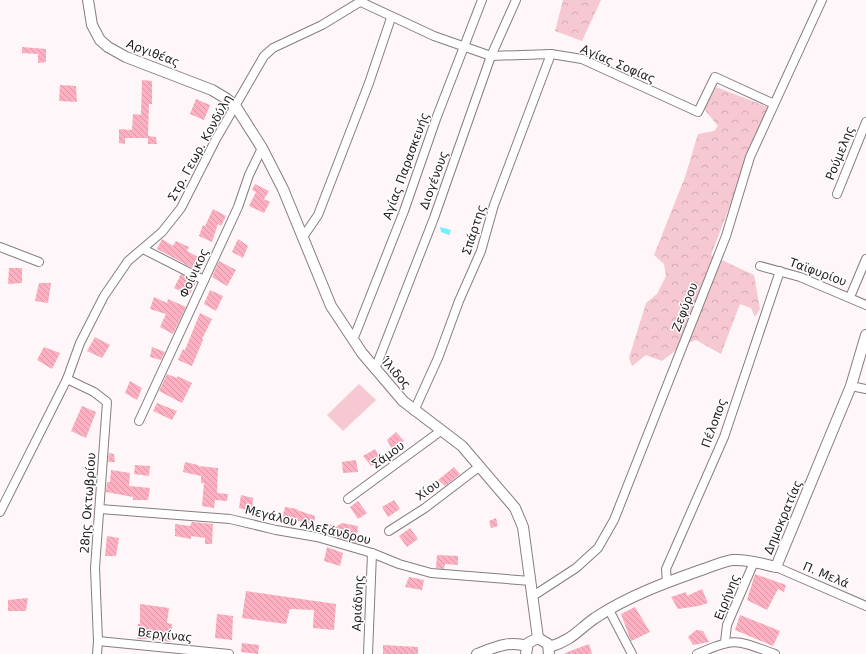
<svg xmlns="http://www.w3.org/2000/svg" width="866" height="654" viewBox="0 0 866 654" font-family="'DejaVu Sans',sans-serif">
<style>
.forest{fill:url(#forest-crowns)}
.pitch{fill:#f6c8d2}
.water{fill:url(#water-waves)}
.building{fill:url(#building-back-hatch)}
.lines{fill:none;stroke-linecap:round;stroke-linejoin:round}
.minor-casing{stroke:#867d7f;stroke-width:10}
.tertiary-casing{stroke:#867d7f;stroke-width:12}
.minor{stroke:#fff;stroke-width:8}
.tertiary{stroke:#fff;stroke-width:10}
.labels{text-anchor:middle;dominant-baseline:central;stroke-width:3;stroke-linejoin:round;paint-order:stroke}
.street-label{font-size:12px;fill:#201d1e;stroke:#fff}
</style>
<defs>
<pattern id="forest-crowns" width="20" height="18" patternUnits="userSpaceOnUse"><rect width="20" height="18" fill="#f6c8d2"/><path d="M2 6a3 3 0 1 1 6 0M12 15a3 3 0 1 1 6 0" fill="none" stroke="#d3abb4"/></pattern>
<pattern id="water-waves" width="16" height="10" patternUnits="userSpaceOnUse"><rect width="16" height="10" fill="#71f0ff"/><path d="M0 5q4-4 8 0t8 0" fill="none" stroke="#62cdda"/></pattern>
<pattern id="building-back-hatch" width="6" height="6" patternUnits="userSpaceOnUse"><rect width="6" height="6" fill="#fcb0c1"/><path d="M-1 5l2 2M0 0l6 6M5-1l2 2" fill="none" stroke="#d897a5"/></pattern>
</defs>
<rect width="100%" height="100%" fill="#fef6f8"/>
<g class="forest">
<polygon points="563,0 601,0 582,41 555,31"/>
<polygon points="716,87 768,107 711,255 754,275 760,309 755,317 751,308 740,304 721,354 696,340 683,345 662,361 646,355 632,366 629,358 646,303 657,294 666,276 664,264 654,255 685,177 698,134 714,131 718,126 704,109"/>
</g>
<polygon class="pitch" points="359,384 376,400 343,431 327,415"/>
<polygon class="water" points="440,227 451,230 449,235 441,232"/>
<g class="building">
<polygon points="22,47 46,49 46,62 38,63 38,54 22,53"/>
<polygon points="142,80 152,81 152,104 149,104 148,136 156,137 157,144 148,144 148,136 148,138 125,138 125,144 119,143 119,129 132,130 133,114 141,115"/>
<polygon points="60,85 76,86 77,102 59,101"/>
<polygon points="196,99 210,105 204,120 190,114"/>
<polygon points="255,184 269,191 264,199 270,202 264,213 249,206 256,192 252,190"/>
<polygon points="213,209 226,216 221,226 218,224 212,242 199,236 203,225 205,226"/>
<polygon points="162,239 173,246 176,241 189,247 187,251 202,259 198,271 157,249"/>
<polygon points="238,239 248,246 243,258 232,252"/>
<polygon points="219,261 236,270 227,286 212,277"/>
<polygon points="9,268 22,268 22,283 8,284"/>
<polygon points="181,274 196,282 189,296 174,288"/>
<polygon points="39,283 51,283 48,303 35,301"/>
<polygon points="210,290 223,296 216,311 204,304"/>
<polygon points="154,297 167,303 168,299 186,307 173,334 160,327 166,314 150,309"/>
<polygon points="200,313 212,319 202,339 203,340 192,366 178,360 183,349 185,350"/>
<polygon points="95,337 110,345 102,358 87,351"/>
<polygon points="44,347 60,353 52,369 37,360"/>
<polygon points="152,347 165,352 161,360 150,357"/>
<polygon points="167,374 177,378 177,376 192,383 182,403 159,391"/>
<polygon points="130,381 142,388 137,400 125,393"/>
<polygon points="157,403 177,411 172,420 153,411"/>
<polygon points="82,406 96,412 86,438 71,431"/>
<polygon points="396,432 404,441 392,449 387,440"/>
<polygon points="375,449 382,460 371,466 363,456"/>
<polygon points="109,453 114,454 115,462 108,462"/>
<polygon points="356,460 358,472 343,473 342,462"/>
<polygon points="185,462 198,465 198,466 218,468 217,493 228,494 227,501 215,500 214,508 202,506 204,483 201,483 201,476 183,472"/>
<polygon points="135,465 150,466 149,476 134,474"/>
<polygon points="454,467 460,474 445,486 438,480"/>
<polygon points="111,470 130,473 129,486 150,488 148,500 133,500 133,497 106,492 107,482 110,482"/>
<polygon points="241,495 253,498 252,511 239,508"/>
<polygon points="394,500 400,509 388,517 382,507"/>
<polygon points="358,501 367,513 358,519 350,507"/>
<polygon points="285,507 297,509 297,510 315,516 314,525 295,520 294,524 282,520"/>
<polygon points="496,518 498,526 491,528 489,521"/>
<polygon points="192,522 213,524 212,544 205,544 205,538 191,536 191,539 175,536 175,524 190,526"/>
<polygon points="342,523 358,526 356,543 328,534 329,524 337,526"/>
<polygon points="410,528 418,539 407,547 399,536"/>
<polygon points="107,536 119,538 116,556 105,556"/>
<polygon points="327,547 343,553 340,566 324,561"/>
<polygon points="437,555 458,556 458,565 445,564 444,569 436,568"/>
<polygon points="755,574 786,585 784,592 778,589 767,610 747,600"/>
<polygon points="409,577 424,580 422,590 405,587"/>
<polygon points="702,589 708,603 698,606 678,609 671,597 686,592 687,596"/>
<polygon points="246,591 336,604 334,630 313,628 314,610 290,609 286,624 242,618"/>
<polygon points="28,598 26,611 8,611 8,600"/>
<polygon points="140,604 169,608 167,623 172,624 171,642 153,639 137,639 138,624 140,624"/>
<polygon points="635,607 650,632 631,641 621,614"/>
<polygon points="217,614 233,616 232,640 215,638"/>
<polygon points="740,615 780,631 773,646 735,630"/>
<polygon points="696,630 703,631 709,642 693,645 688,637"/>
<polygon points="242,643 259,645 258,654 241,652"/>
<polygon points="589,644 592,654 565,654 565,653"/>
<polygon points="383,645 418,647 418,654 383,654"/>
</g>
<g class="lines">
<defs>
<g id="minor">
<polyline points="361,2 434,36 491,56 551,54 582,59 698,112 715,77 774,104"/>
<polyline points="837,194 866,122"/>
<polyline points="303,237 318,215 369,83 391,18"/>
<polyline points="0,247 39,262"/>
<polyline points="143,249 204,280"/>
<polyline points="760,266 800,277 866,305"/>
<polyline points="850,297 866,259"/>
<polyline points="353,340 404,211 436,119 482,0"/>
<polyline points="375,369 434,218 491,56 516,0"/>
<polyline points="67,379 94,392 107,402 95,568 98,641 97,654"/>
<polyline points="851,386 866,389"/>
<polyline points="414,411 438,358 459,301 481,251 494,205 551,54"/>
<polyline points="139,421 238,207 249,175 262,148"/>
<polyline points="348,499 442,430"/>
<polyline points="100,509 230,519 276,530 317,537 372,553 399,564 431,573 531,581"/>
<polyline points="0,512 67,379 80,343 104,296 128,261 162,232 181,208 216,139 264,56 273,48 322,25 363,0"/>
<polyline points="389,531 425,508 480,466"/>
<polyline points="776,567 866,606"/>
<polyline points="667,582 666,569 724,437 780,271"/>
<polyline points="533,596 576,568 598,548 614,520 726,236 750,157 822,0"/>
<polyline points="609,610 632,654"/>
<polyline points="98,641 229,654"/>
<polyline points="725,642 727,625 754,562"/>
<polyline points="368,654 372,553"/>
<path d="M 697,654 C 736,637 736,640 775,654"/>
</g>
<g id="tertiary">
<polyline points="88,0 92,25 100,40 108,47 126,57 212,90 227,99 236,107 262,148 283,189 331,306 362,353 403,401 462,446 515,508 523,527 538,638"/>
<path d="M 549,647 C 571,641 578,630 595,618 C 628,596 667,582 704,569 C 713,566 724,561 733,560 C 748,559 762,564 776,567 L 851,386 L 866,335"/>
<path d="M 477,654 C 493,648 510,640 526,646"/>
<polyline points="526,654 528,643 538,638 548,644 549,654"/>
</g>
</defs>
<use href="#minor" class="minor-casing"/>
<use href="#tertiary" class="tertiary-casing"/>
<use href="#minor" class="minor"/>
<use href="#tertiary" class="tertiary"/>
</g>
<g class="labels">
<g class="street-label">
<text transform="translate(153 53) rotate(21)">Αργιθέας</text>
<text transform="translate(618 64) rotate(23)">Αγίας Σοφίας</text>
<text transform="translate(200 148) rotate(-61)">Στρ. Γεωρ. Κονδύλη</text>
<text transform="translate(840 153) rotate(-68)">Ρούμελης</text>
<text transform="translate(406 166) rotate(-70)">Αγίας Παρασκευής</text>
<text transform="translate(434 180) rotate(-70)">Διογένους</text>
<text transform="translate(474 230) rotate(-72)">Σπάρτης</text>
<text transform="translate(818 272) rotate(20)">Ταϊφυρίου</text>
<text transform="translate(194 273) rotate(-65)">Φοίνικος</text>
<text transform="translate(685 307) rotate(-69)">Ζεφύρου</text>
<text transform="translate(396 373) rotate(49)">Ίλιδος</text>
<text transform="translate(714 423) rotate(-70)">Πέλοπος</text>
<text transform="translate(388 455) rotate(-36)">Σάμου</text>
<text transform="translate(428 490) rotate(-36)">Χίου</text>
<text transform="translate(88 503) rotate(-86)">28ης Οκτωβρίου</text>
<text transform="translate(783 517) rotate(-67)">Δημοκρατίας</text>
<text transform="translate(308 525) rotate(14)">Μεγάλου Αλεξάνδρου</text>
<text transform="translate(826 575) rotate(23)">Π. Μελά</text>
<text transform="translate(727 597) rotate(-68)">Ειρήνης</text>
<text transform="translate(358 603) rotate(-87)">Αριάδνης</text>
<text transform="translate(165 635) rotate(6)">Βεργίνας</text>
</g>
</g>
</svg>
